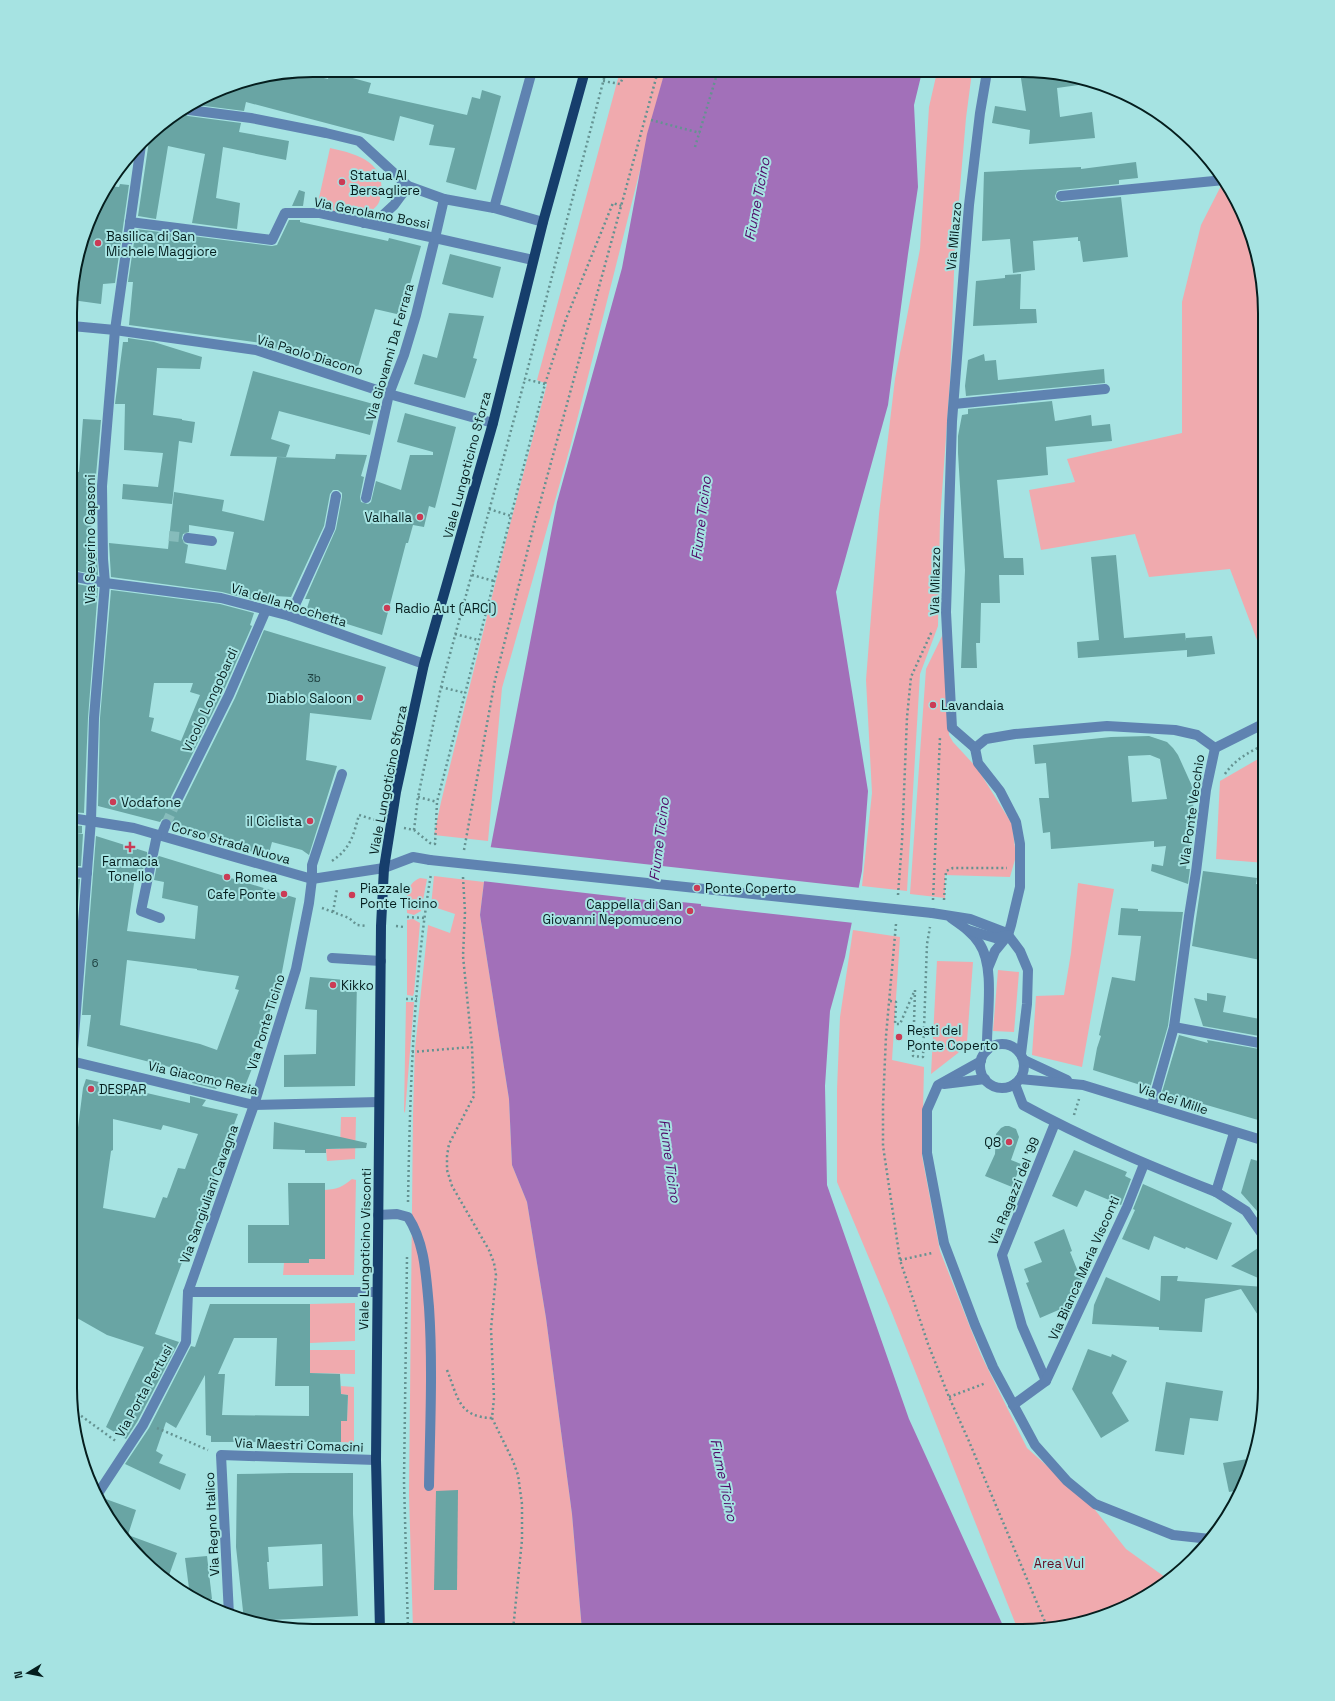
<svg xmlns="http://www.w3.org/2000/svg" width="1335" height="1701" viewBox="0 0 1335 1701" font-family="'Space Grotesk',sans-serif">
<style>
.green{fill:#f0aaae}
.water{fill:#a270b9}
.pier{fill:#a6e3e2}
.building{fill:#69a5a4;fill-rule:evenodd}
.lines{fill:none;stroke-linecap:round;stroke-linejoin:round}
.minor-tunnel{stroke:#86bcbb;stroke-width:10;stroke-dasharray:10 5;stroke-linecap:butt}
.path{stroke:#649291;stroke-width:2.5;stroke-dasharray:2 3;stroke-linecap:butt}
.minor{stroke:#5f83b1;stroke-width:10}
.major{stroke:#163e6c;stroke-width:10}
.minor-bridge{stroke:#5f83b1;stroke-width:10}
.poi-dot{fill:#cb3b55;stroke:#a6e3e2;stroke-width:1.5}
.labels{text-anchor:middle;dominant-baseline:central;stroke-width:4;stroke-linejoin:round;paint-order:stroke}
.number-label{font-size:11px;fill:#1e4040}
.poi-label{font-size:13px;fill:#051e1e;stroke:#a6e3e2;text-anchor:start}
.street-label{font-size:13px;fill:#051e1e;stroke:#a6e3e2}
.park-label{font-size:13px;fill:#640b21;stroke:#a6e3e2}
.water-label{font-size:14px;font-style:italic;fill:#500a68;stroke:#a6e3e2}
.rim{fill:none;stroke:#051e1e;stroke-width:2}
</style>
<rect width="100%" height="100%" fill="#a6e3e2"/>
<g class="green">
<polygon points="620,71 665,71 571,444 502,688 488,841 434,835 441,802 508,532 547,384 537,380"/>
<polygon points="937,72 972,72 966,118 955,246 950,381 940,520 938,626 920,674 907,891 862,886 872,793 866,680 879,514 895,379 920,249 929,107"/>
<path d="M 330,148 C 358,154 389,163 380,199 C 379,206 370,213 363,214 C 348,216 331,210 317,207 Z"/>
<polygon points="1224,180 1233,192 1257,250 1265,313 1265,648 1260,648 1230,569 1149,577 1135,534 1041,550 1029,490 1075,482 1067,459 1182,433 1182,302 1201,225"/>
<polygon points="944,632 949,735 953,742 977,768 1012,824 1016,856 1010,877 945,875 945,898 910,894 926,669"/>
<polygon points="1265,755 1265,863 1216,859 1220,781"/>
<polygon points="434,876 484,882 480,915 509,1099 512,1165 527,1202 546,1318 572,1514 582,1630 413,1630 409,1494 413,1114 415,1049 428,925 450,933 455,914 431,906"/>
<path d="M 420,878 L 427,879 L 421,911 L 414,915 L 407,913 C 407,899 405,884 420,878 Z"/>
<polygon points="1078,883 1114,889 1082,1067 1032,1055 1036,996 1064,995 1071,953"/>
<polygon points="413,919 420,923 414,993 413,996 407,995 407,920"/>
<polygon points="853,930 900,937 892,1060 924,1067 922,1156 940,1251 981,1355 1027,1448 1092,1506 1126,1549 1169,1580 1143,1599 1085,1623 1037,1630 1018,1630 890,1308 837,1182 837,1089 840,1017"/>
<polygon points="937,961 973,962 967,1041 958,1053 931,1074"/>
<polygon points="998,970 1019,972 1014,1032 993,1031"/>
<polygon points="406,1002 414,1002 405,1113 404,1111"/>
<polygon points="341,1117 356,1117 355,1159 327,1161 326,1149 340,1149"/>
<path d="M 352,1179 L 356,1180 L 354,1275 L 283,1275 L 284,1263 L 309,1259 L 325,1259 L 325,1190 C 338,1189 342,1187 352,1179 Z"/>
<polygon points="355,1303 355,1341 310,1343 310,1304"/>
<polygon points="310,1350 355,1350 355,1374 310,1373"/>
<polygon points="341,1386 354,1387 354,1443 341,1442 341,1421 347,1420 348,1395 341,1394"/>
</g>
<polygon class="water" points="665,71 922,72 914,105 918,187 908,254 888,405 836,592 868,791 862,871 845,957 830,1011 825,1086 827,1185 909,1419 1005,1630 582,1630 572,1514 546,1318 527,1202 512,1165 509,1099 480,915 484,882 557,502 622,268 647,134"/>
<polygon class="pier" points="489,847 861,888 854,923 701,906 701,904 681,902 680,904 482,881"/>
<g class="building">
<polygon points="330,70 352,70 349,77 371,83 368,93 467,115 472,97 480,99 482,90 501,96 476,190 446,182 455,148 429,145 434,125 400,116 394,141 246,102 244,111 197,105 235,83 299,72 328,79"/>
<polygon points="1020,72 1054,72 1093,83 1057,88 1060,117 1092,112 1095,138 1029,144 1030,130 992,123 995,106 1026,111"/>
<polygon points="183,113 188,116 241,123 239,132 289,141 286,160 223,147 216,198 240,203 237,229 192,223 205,154 168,146 156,219 138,216 150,134 153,130"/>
<polygon points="1136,162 1138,178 1119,180 1119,184 1060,190 1057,191 1055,196 1056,200 1062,202 1121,197 1128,257 1083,262 1080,241 1078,241 1078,237 1033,241 1035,270 1013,273 1010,239 982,241 984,172 1081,167 1081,169"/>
<polygon points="120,184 129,185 115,283 103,284 101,304 72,300 72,281 102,192 107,186 119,187"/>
<polygon points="299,190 305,192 303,206 292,206"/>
<polygon points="289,220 300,220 300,222 388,241 389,238 421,246 401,315 375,309 358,367 280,348 280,351 261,343 129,325 133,282 128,282 136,229 272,246 277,245"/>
<polygon points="450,254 501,267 493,298 442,284"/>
<polygon points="1021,274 1020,309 1036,309 1037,323 973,326 976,281 1005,278 1005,275"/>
<polygon points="449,313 484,316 473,358 477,359 465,398 414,384 423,354 437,358"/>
<polygon points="128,338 154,342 202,357 200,369 157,368 153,415 182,419 182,420 195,422 192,443 179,441 172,504 122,499 123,484 158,487 163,453 124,450 125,404 115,404 123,342 128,342"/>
<polygon points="984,354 985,361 996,360 998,380 1104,369 1105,383 966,396 965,386 968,360"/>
<polygon points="253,371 377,405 370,435 279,411 271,439 290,445 286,457 230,456"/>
<polygon points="1052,401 1055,421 1091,415 1092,426 1110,424 1112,441 1046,447 1048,475 997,480 1004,558 1023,558 1024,575 999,575 1000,603 981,603 980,643 976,643 977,668 961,668 965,570 958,453 958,436 962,415 968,414 968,409"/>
<path d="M 405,413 L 456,427 L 435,508 L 429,506 L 424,527 L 413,525 L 408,543 L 406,543 L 382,635 L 306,611 L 310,599 L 305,599 L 336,529 L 342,497 L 342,493 L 338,490 L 333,490 L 330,494 L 324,526 L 291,597 L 259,595 L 257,601 L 222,592 L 111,577 L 109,543 L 168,549 L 174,492 L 224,500 L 222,511 L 264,521 L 277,457 L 335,459 L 336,454 L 367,455 L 361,476 L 364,477 L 360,497 L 361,502 L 368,504 L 371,502 L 376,481 L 401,490 L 410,455 L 433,455 L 433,452 L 397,442 ZM 189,525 L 234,532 L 226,570 L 185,563 L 188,545 L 184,543 L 182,538 L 183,534 L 189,532 Z"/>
<polygon points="83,419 101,420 90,542 96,542 98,575 72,570 72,471 79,472"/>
<polygon points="1116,555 1124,638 1185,633 1186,641 1186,638 1212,636 1215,654 1187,657 1187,650 1078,658 1077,642 1099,640 1091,557"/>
<polygon points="72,583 98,588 88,718 84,813 71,812"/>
<path d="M 111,590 L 220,604 L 254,613 L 250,625 L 252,626 L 223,692 L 171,797 L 171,803 L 174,806 L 180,806 L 183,803 L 235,698 L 264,630 L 386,667 L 371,720 L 310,713 L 306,760 L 337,766 L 309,855 L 302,850 L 272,842 L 268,857 L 172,826 L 171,820 L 168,818 L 162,819 L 160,822 L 98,806 L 100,718 ZM 154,683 L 193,683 L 190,692 L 200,695 L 181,741 L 151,731 L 154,718 L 149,717 Z"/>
<path d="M 1149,736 L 1167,742 L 1173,748 L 1178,755 L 1192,786 L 1194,817 L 1186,869 L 1190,869 L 1188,884 L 1151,871 L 1152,864 L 1163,866 L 1166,846 L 1154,847 L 1154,841 L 1051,849 L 1050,832 L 1043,833 L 1039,798 L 1049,798 L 1046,763 L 1035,764 L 1033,745 L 1111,737 ZM 1150,755 L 1160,759 L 1167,799 L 1132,802 L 1128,756 Z"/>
<polygon points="71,825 82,826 82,833 77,833 83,834 81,866 71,866"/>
<path d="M 96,836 L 147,852 L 148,858 L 145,862 L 141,878 L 135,877 L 127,931 L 195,939 L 198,906 L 162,898 L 164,882 L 154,880 L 157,864 L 156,859 L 159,856 L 296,898 L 277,998 L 275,998 L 255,1051 L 259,1051 L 245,1086 L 224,1080 L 216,1089 L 192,1083 L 193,1073 L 87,1046 L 91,1015 L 82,1015 ZM 127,960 L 197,969 L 197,970 L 239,976 L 235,989 L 239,990 L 217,1050 L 200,1044 L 120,1025 Z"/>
<polygon points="1203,871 1257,878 1256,884 1265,885 1265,901 1260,930 1265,931 1265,961 1192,946"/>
<polygon points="71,879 80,879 71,994"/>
<polygon points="1121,908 1138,909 1138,911 1183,912 1168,1026 1150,1088 1093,1070 1097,1048 1101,1036 1099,1035 1112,977 1135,981 1141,936 1118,935"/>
<polygon points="310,977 357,981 355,1086 284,1087 284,1055 316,1054 317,1010 305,1009"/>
<polygon points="1207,993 1226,996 1223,1012 1265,1020 1265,1037 1203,1026 1194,998 1207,1001"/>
<polygon points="1179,1035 1208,1043 1207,1040 1265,1050 1265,1122 1162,1092"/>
<path d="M 86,1079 L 190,1103 L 190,1096 L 206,1100 L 202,1106 L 238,1114 L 155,1334 L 179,1342 L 137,1422 L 126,1439 L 106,1427 L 144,1347 L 107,1335 L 70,1314 L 70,1191 L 83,1088 ZM 113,1119 L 161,1130 L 163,1125 L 198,1134 L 185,1169 L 178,1168 L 167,1198 L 163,1197 L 155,1218 L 103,1208 L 111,1151 L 113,1150 Z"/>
<polygon points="274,1122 367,1143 366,1148 326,1149 326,1153 305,1153 305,1150 273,1149"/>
<polygon points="1005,1126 1009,1126 1016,1129 1019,1137 1011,1160 1021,1164 1012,1187 985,1176 995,1154 996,1134 1001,1128"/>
<polygon points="1074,1150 1127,1172 1125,1176 1131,1179 1121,1205 1085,1190 1077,1207 1052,1196"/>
<polygon points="1251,1159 1265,1163 1265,1220 1241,1193"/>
<polygon points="288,1183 325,1183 325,1259 309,1259 309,1263 248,1263 248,1225 289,1225"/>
<polygon points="1143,1184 1232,1223 1217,1260 1186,1247 1185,1249 1154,1236 1149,1250 1122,1239 1135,1210 1133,1209"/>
<polygon points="1064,1229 1072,1251 1070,1252 1081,1279 1070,1305 1040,1318 1026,1283 1029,1282 1024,1269 1042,1262 1034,1242"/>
<polygon points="1264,1244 1265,1281 1231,1266"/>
<polygon points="1161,1276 1178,1276 1177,1281 1265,1287 1265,1326 1241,1289 1205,1299 1202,1332 1159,1330 1159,1327 1092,1324 1094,1305 1106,1277 1160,1301"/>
<path d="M 210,1304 L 310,1304 L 310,1373 L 340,1374 L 341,1394 L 348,1395 L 347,1421 L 341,1421 L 341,1442 L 211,1442 L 211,1436 L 206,1435 L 205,1375 L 176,1428 L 166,1422 L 156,1451 L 163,1455 L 159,1463 L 186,1474 L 180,1490 L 125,1464 L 149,1428 L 191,1346 L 195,1347 ZM 234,1338 L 277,1338 L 275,1386 L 309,1386 L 309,1416 L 222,1415 L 225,1374 L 218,1374 Z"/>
<polygon points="1088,1349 1111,1357 1112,1354 1127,1361 1112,1393 1129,1421 1101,1438 1072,1389"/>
<polygon points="1166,1382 1223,1391 1218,1421 1190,1418 1184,1455 1155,1451"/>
<polygon points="1254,1458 1252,1466 1240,1490 1229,1492 1223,1463"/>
<path d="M 290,1473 L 353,1473 L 353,1514 L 358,1616 L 250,1621 L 244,1620 L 236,1547 L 237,1474 ZM 322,1544 L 323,1586 L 269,1589 L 267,1562 L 269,1562 L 268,1547 Z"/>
<polygon points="458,1490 457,1590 434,1590 436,1491"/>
<polygon points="103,1498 136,1510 128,1535 177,1553 167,1581 141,1560 102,1509 99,1501"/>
<polygon points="207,1556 212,1599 200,1601 190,1596 185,1558"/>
</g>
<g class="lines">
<g class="minor-tunnel">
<polyline points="169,536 188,538"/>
<polyline points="166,824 177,800"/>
</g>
<g class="path">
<polyline points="702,71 717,76"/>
<polyline points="603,81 620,84 626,71"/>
<polyline points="651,120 700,133"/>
<polyline points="695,147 718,71"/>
<polyline points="545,384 525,379 606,71"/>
<polyline points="489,509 511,516"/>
<polyline points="472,575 494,581"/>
<polyline points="455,634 478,640"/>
<polyline points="441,687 465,693"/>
<path d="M 1225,774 C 1235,759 1250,752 1265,744"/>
<polyline points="418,797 437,802"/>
<polyline points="404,828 414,830 430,843 435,844 437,802 545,384 566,319 613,203 622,206"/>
<polyline points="414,830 418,797 441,687 525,379"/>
<polyline points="464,850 495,680 535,521 658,71"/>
<path d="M 332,861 C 351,848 353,836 359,815 L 378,821"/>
<polyline points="463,877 465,912 463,956 472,1047 474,1096 449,1144 447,1156 447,1170 452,1186 489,1250 494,1263 496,1275 491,1329 494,1398 492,1418 513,1461 518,1475 522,1504 522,1540 513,1630"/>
<polyline points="898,895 902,842 907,717 911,677 932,631"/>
<polyline points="933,900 940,737"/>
<polyline points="944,900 946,871 953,868 1007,868"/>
<polyline points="322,908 349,918 357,925 367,926"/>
<polyline points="333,912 337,889"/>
<polyline points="407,917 425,918"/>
<polyline points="896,924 886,1036 883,1105 883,1146 900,1260 928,1344 949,1397 968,1439 1048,1629"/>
<polyline points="396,926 404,927"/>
<polyline points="915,990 913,1056 923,1057 927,944 930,927"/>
<polyline points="406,999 417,999"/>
<polyline points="890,1001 896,1002 895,1024 900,1024 914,992"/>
<polyline points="412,1052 472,1047"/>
<polyline points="1074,1115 1079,1099"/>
<path d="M 408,1202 C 410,1093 413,982 431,874"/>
<polyline points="407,1257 404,1481 408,1630"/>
<polyline points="900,1260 932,1253"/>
<path d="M 447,1370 C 458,1397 458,1417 492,1418"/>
<polyline points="949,1397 986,1383"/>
<polyline points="73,1410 117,1442"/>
<polyline points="157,1428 208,1450"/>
</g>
<g class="minor">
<polyline points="189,110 251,118 326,133 359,141 408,186 444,199"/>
<polyline points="1061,196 1224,180"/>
<polyline points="494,208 532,71"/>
<polyline points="130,222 272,240 285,213 320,213 435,238 416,315 404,355 389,394 366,498"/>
<polyline points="364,223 380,218 394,205 408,186"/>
<polyline points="533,260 435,238 444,199 494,208 543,222"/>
<polyline points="72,326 115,330 256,350 389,394 493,423"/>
<polyline points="954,404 1105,389"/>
<polyline points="188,538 212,541"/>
<polyline points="72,576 105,583 221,598 290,616 424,664"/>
<polyline points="290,616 330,528 336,496"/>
<polyline points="975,748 952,728 946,612 952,421 969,205 980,113 987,72"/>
<polyline points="975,748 986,739 1015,734 1107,726 1175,730 1197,735 1215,748"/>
<polyline points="975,748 978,763 1000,791 1016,822 1020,844 1020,887 1011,925 1008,935 995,951 988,968"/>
<polyline points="1215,748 1265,723"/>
<polyline points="177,800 229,695 266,610"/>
<polyline points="71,818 134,828 312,879 384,868 413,857 430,860"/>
<polyline points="161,836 166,824"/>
<polyline points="153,854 157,835"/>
<polyline points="151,863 141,911 160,918"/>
<polyline points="71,872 87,873"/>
<polyline points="932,913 970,919 1004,932 1008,935 1020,951 1028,970 1027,1004 1021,1054"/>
<path d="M 951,918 C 961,925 972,932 979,943 C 996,967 986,1020 987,1050"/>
<polyline points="968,930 995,938 1008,935"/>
<polyline points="332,958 381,961"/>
<polyline points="1174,1027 1265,1044"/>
<circle cx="1002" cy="1066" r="22"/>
<polyline points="1024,1060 1067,1080"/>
<polyline points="71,1061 254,1105 379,1102"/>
<polyline points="981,1061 938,1085 927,1110 927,1153 944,1243 975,1325 993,1367 1035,1445 1067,1481 1095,1504 1173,1535 1210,1539"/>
<polyline points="71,1074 91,820 94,718 105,583 103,559 102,486 115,330 141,145"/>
<polyline points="1020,1079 1083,1085 1265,1141"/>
<polyline points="944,1084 985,1079"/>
<path d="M 1015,1084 L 1023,1105 C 1085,1139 1150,1166 1216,1192 L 1234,1133"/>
<polyline points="1152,1105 1174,1027 1189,916 1196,872 1206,790 1215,748"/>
<polyline points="1216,1192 1246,1211 1265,1238"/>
<path d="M 378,1215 L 397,1214 L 408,1217 C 425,1243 426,1276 429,1307 C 433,1366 430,1426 429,1486"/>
<polyline points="188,1292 377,1292"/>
<polyline points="1046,1381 1022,1326 1002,1255 1055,1123"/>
<polyline points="1013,1405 1046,1381 1127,1207 1144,1164"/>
<polyline points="97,1495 143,1425 186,1342 188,1292 254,1105 296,969 309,903 312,879 312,865 342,774"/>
<polyline points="229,1615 221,1455 376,1460"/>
<polyline points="340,1630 379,1628"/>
</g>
<polyline class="major" points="380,1630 376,1460 381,926 384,868 396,792 424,664 493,423 543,222 585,71"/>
<polyline class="minor-bridge" points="430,860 932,913"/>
</g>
<g class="poi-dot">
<circle cx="342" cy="182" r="4"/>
<circle cx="98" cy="243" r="4"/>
<circle cx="420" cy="517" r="4"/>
<circle cx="387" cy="608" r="4"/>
<circle cx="360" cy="698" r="4"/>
<circle cx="933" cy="705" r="4"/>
<circle cx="113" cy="802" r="4"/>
<circle cx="310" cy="821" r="4"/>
<path d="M128 841h4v4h4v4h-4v4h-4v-4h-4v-4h4z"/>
<circle cx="227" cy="877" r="4"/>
<circle cx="697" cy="888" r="4"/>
<circle cx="284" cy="894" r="4"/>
<circle cx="352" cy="895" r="4"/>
<circle cx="690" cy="911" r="4"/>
<circle cx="333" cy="985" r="4"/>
<circle cx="899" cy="1037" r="4"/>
<circle cx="91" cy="1089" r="4"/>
<circle cx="1009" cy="1142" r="4"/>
</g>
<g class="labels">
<g class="number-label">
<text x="314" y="678">3b</text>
<text x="95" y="963">6</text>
</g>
<g class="poi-label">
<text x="350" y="175">Statua Al<tspan x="350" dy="15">Bersagliere</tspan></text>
<text x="106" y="236">Basilica di San<tspan x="106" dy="15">Michele Maggiore</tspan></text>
<text x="412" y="517" text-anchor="end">Valhalla</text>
<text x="395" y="608">Radio Aut (ARCI)</text>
<text x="352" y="698" text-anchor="end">Diablo Saloon</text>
<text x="941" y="705">Lavandaia</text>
<text x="121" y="802">Vodafone</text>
<text x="302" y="821" text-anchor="end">il Ciclista</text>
<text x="130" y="861" text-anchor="middle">Farmacia<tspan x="130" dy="15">Tonello</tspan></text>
<text x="235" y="877">Romea</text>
<text x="360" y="888">Piazzale<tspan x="360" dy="15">Ponte Ticino</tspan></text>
<text x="705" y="888">Ponte Coperto</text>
<text x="276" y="894" text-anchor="end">Cafe Ponte</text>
<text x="682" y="904" text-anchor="end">Cappella di San<tspan x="682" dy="15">Giovanni Nepomuceno</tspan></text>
<text x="341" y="985">Kikko</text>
<text x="907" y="1030">Resti del<tspan x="907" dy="15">Ponte Coperto</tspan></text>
<text x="99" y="1089">DESPAR</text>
<text x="1001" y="1142" text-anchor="end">Q8</text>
</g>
<g class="street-label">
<text transform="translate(372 213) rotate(11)">Via Gerolamo Bossi</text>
<text transform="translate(954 236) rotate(-85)">Via Milazzo</text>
<text transform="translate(390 352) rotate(-74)">Via Giovanni Da Ferrara</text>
<text transform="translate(310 355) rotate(17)">Via Paolo Diacono</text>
<text transform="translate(467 465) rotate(-75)">Viale Lungoticino Sforza</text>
<text transform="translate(90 539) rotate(-90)">Via Severino Capsoni</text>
<text transform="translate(935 581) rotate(-89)">Via Milazzo</text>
<text transform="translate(289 605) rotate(17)">Via della Rocchetta</text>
<text transform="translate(210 700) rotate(-65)">Vicolo Longobardi</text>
<text transform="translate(388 780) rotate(-79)">Viale Lungoticino Sforza</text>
<text transform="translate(1192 810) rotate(-82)">Via Ponte Vecchio</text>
<text transform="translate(231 843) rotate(16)">Corso Strada Nuova</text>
<text transform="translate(266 1022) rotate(-73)">Via Ponte Ticino</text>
<text transform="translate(203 1078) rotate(13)">Via Giacomo Rezia</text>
<text transform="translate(1173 1099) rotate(18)">Via dei Mille</text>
<text transform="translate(1014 1191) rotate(-68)">Via Ragazzi del '99</text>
<text transform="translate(209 1194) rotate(-70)">Via Sangiuliani Cavagna</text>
<text transform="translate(365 1249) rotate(-89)">Viale Lungoticino Visconti</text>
<text transform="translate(1084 1268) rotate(-66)">Via Bianca Maria Visconti</text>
<text transform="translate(144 1391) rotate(-61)">Via Porta Pertusi</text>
<text transform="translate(299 1445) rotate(2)">Via Maestri Comacini</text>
<text transform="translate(212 1524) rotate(-93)">Via Regno Italico</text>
</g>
<g class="park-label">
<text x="1059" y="1563">Area Vul</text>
</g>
<g class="water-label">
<text transform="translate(757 199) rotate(-79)">Fiume Ticino</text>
<text transform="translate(701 518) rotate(-83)">Fiume Ticino</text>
<text transform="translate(659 839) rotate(-83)">Fiume Ticino</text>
<text transform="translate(670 1161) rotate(82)">Fiume Ticino</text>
<text transform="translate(724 1480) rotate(78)">Fiume Ticino</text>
</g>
</g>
<path d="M0 0H1335V1701H0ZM313 77H1022A236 236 0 0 1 1258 313V1388A236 236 0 0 1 1022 1624H313A236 236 0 0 1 77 1388V313A236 236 0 0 1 313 77Z" fill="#a6e3e2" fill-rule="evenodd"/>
<path class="rim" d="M313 77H1022A236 236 0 0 1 1258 313V1388A236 236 0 0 1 1022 1624H313A236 236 0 0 1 77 1388V313A236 236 0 0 1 313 77Z"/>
<g transform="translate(28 1673) rotate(260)" stroke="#a6e3e2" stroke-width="3" paint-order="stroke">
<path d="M0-3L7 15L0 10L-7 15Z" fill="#051e1e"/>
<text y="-6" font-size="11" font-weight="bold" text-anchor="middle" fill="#051e1e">N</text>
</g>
</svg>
